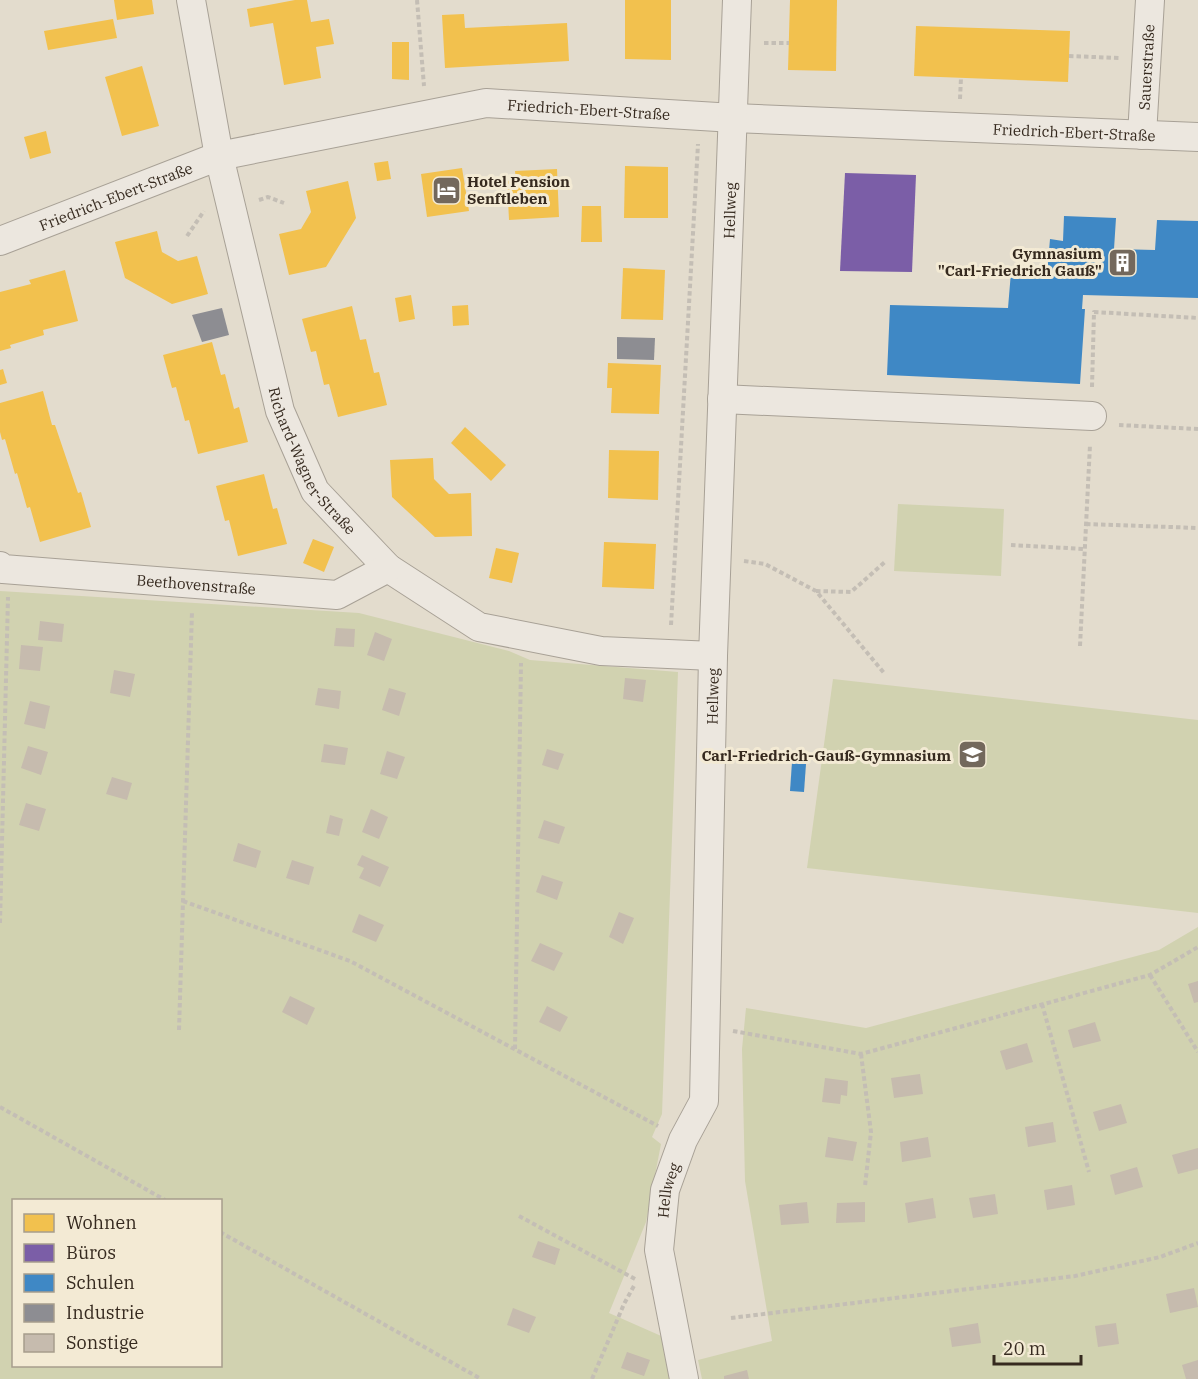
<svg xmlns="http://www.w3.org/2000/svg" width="1198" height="1379" viewBox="0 0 1198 1379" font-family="'IBM Plex Serif',serif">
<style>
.green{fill:#d1d2b0;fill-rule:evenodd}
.homes{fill:#f2c14e}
.offices{fill:#7b5ea7}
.schools{fill:#3f88c5}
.industry{fill:#8d8d92}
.building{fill:#c6bbae}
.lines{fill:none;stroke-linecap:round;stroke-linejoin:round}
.minor-casing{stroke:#a8a196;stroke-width:30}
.path{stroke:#c4beb5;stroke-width:4;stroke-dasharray:4.5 3;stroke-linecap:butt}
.minor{stroke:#ece7df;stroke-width:28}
.labels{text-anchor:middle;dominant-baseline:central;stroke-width:6;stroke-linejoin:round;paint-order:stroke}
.street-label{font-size:15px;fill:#362a1f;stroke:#f3ead4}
.poi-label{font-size:15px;font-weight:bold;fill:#362a1f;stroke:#f3ead4;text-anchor:end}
</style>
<rect width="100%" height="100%" fill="#e3dccd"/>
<g class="green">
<polygon points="898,504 1004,509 1001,576 894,571"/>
<path d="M 0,591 L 359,613 L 509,651 L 530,660 L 678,672 L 662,1114 L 652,1137 L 661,1144 L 646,1222 L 609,1313 L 668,1339 L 671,1379 L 0,1379 ZM 14,1200 L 220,1200 L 220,1366 L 14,1366 Z"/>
<polygon points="833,679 1198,720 1198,913 807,868"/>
<polygon points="1198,927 1198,1379 702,1379 698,1360 772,1341 745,1181 742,1049 746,1008 866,1028 1159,950"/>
</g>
<g class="homes">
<polygon points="114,0 152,0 154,14 117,20"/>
<polygon points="295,0 307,0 311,22 329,19 334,44 316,47 321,78 284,85 273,23 250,27 247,9"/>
<polygon points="625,0 671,0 671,60 625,59"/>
<polygon points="790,0 837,0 836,71 788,70"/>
<polygon points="464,14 465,28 567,23 569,61 445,68 442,15"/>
<polygon points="113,19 117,38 48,50 44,31"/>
<polygon points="916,26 1070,31 1068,82 914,76"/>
<polygon points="392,42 409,42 409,80 392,79"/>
<polygon points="142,66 159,126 122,136 105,77"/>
<polygon points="46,131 51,153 30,159 24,137"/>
<polygon points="388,161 391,179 377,181 374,163"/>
<polygon points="625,166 668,167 668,218 624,218"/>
<polygon points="462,168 469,211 427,217 421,174"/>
<polygon points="557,169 559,217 509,220 507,181 516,180 515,171"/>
<polygon points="348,181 356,218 326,267 289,275 279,234 301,229 311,212 306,191"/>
<polygon points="582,206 601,206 602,242 581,242"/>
<polygon points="157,231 162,252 178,261 197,256 208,294 172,304 125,278 115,242"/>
<polygon points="623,268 665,270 663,320 621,319"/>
<polygon points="65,270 78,321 43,330 44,335 10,345 11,348 0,351 0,292 31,284 29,280"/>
<polygon points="411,295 415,319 399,322 395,298"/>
<polygon points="468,305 469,325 453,326 452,306"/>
<polygon points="352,306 360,340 366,339 374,373 379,372 387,405 338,417 329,384 324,385 316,351 311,352 302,319"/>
<polygon points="212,342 221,375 225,374 234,409 239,407 248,442 198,454 189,420 185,421 176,387 172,388 163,355"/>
<polygon points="608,363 661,365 659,414 611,413 612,388 607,388"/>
<polygon points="3,369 7,383 0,385 0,370"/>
<polygon points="43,391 52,425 55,425 78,493 81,492 91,527 40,542 30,507 27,508 17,473 15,474 5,439 2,440 0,432 0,403"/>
<polygon points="465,427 506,465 491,481 451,443"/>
<polygon points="609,450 659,451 658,500 608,498"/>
<polygon points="433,458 434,479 449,494 471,493 472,536 435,537 392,497 390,460"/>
<polygon points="264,474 273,509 277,508 287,544 238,556 229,520 225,521 216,486"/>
<polygon points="313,539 334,547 324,572 303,563"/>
<polygon points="604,542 656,544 654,589 602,587"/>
<polygon points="496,548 519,553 512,583 489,578"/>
</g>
<polygon class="offices" points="845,173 916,175 912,272 840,271"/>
<g class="schools">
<polygon points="1064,216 1116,218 1114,249 1155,250 1157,220 1198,221 1198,298 1083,295 1082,309 1085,309 1080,384 887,375 890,305 1008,308 1011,272 1047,275 1050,239 1063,241"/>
<polygon points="792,762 806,764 804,792 790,791"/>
</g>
<g class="industry">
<polygon points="222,308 229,335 202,342 192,315"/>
<polygon points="617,337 655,338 654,360 617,359"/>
</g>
<g class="building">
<polygon points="40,621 64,624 62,642 38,640"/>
<polygon points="336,628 355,629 354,647 334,646"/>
<polygon points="375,632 392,639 384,661 367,655"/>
<polygon points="21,645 43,647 40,671 19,669"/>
<polygon points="114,670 135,674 130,697 110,693"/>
<polygon points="625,678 646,680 643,702 623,699"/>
<polygon points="318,688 341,691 339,709 315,705"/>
<polygon points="389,688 406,693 399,716 382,710"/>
<polygon points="30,701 50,706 45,729 24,724"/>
<polygon points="324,744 348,748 345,765 321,762"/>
<polygon points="28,746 48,752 41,775 21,768"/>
<polygon points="547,749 564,754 558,770 542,765"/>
<polygon points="387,751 405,757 397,779 380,774"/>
<polygon points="112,777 132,783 127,800 106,794"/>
<polygon points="26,803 46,809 39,831 19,825"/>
<polygon points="371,809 388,817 379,839 362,832"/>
<polygon points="330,815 343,819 339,836 326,833"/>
<polygon points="544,820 565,827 559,844 538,838"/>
<polygon points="238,843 261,851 256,868 233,861"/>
<polygon points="362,855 389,867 380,887 359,878 364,868 357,865"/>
<polygon points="292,860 314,867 309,885 286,878"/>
<polygon points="542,875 563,882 557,900 536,892"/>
<polygon points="619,912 634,918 623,944 609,937"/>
<polygon points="359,914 384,925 376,942 352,932"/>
<polygon points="540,943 563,953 554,971 531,961"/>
<polygon points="1198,981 1198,1002 1194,1003 1188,984"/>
<polygon points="290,996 315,1008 307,1025 282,1012"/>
<polygon points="547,1006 568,1017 560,1032 539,1022"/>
<polygon points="1095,1022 1101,1041 1073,1048 1068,1030"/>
<polygon points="1027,1043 1033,1062 1006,1070 1000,1051"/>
<polygon points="920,1074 923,1094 894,1098 891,1078"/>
<polygon points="825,1078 848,1081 847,1096 841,1095 840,1104 822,1102"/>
<polygon points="1121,1104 1127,1123 1099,1131 1093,1112"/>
<polygon points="1053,1122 1056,1142 1028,1147 1025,1127"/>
<polygon points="828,1137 857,1142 853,1161 825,1157"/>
<polygon points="928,1137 931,1157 902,1162 900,1142"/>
<polygon points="1198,1148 1198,1169 1178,1174 1172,1155"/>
<polygon points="1137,1167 1143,1187 1115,1195 1110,1175"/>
<polygon points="1072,1185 1075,1205 1047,1210 1044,1190"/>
<polygon points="995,1194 998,1214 973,1218 969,1198"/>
<polygon points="933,1198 936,1218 908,1223 905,1203"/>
<polygon points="807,1202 809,1223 781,1225 779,1205"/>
<polygon points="865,1202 865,1222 836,1223 837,1203"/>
<polygon points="538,1241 560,1249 555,1265 532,1257"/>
<polygon points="1194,1288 1198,1307 1170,1313 1166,1294"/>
<polygon points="513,1308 536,1317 529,1333 507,1325"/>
<polygon points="978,1323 981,1343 952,1347 949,1328"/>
<polygon points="1116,1323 1119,1344 1098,1347 1095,1326"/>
<polygon points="627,1352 650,1360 644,1376 621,1368"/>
<polygon points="1198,1360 1198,1379 1186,1379 1182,1365"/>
<polygon points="747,1370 749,1379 724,1379 724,1376"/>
</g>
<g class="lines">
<defs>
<g id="minor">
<path id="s1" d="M 191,0 L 219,156 L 280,411 L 315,491 L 388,568 L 479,627 L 601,651 L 713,656"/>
<path id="s2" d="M 1142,135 L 1150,0"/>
<path id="s3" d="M 0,241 L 219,156 L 486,103 L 734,118 L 1198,137"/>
<polyline points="722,399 1092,416"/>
<path id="s4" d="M 0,566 L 3,569 L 337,595 L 388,568"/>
<path id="s5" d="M 684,1379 L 659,1250 L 665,1190 L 683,1140 L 704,1101 L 713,656 L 737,0"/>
</g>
</defs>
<use href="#minor" class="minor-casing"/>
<g class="path">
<polyline points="417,0 424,86"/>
<polyline points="764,43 789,43"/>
<polyline points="1069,56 1119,58"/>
<polyline points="960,99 961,78"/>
<polyline points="259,200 268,197 284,203"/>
<polyline points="187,236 204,211"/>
<polyline points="1092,387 1094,312 1198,318"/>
<polyline points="1119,425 1198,429"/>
<polyline points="1086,524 1198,528"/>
<polyline points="1011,545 1085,549"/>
<polyline points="744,561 765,564 816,591 884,673"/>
<polyline points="816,591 851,592 886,561"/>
<polyline points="671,625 698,144"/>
<polyline points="1080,646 1090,445"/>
<polyline points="183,901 350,961 658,1126"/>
<polyline points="0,923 8,597"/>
<polyline points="1150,975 1198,1052"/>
<polyline points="1042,1004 1089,1172"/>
<polyline points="179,1030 192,611"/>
<polyline points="733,1031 861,1054 1150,975 1198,947"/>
<polyline points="515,1049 521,663"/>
<polyline points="861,1054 871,1132 865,1186"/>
<polyline points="0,1107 165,1200"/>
<polyline points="519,1216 635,1279"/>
<polyline points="220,1232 481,1379"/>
<polyline points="731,1318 1075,1276 1160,1257 1198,1243"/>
<polyline points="592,1379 624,1304 635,1284"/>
</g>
<use href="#minor" class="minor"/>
</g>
<defs>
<symbol id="hotel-square" viewBox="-11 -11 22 22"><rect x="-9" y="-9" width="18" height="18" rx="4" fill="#73685c" stroke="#f3ead4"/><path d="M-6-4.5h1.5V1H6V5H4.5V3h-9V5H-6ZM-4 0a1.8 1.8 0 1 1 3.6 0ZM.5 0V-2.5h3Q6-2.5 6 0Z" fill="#fff"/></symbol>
<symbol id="building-square" viewBox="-11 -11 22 22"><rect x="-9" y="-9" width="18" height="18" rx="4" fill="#73685c" stroke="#f3ead4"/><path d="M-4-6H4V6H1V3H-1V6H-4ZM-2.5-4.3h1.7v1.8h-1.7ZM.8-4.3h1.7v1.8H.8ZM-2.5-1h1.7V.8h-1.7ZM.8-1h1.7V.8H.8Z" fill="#fff"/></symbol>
<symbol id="school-square" viewBox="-11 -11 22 22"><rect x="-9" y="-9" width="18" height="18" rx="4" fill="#73685c" stroke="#f3ead4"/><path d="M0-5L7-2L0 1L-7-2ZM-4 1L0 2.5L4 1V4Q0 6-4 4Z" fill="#fff"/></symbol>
</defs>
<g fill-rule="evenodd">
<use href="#hotel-square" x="430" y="174" width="33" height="33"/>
<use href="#building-square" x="1106" y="246" width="33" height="33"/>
<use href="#school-square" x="956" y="738" width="33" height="33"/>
</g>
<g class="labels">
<g class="street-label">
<text stroke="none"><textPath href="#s2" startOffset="68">Sauerstraße</textPath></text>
<text stroke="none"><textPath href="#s3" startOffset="610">Friedrich-Ebert-Straße</textPath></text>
<text stroke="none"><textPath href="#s3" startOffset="1096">Friedrich-Ebert-Straße</textPath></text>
<text stroke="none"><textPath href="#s3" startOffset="124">Friedrich-Ebert-Straße</textPath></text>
<text stroke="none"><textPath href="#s5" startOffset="1180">Hellweg</textPath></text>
<text stroke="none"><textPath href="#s1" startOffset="480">Richard-Wagner-Straße</textPath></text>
<text stroke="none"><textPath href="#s4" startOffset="198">Beethovenstraße</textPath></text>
<text stroke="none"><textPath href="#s5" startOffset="694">Hellweg</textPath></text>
<text stroke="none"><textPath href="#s5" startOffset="192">Hellweg</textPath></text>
</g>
<g class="poi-label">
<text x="467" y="181" text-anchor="start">Hotel Pension<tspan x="467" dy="17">Senftleben</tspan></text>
<text x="1102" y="253">Gymnasium<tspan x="1102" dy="17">"Carl-Friedrich Gauß"</tspan></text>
<text x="951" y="755">Carl-Friedrich-Gauß-Gymnasium</text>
</g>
</g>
<rect x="12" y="1199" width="210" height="168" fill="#f3ead4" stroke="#a79d8c" stroke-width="1.5"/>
<rect x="24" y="1214" width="30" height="18" fill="#f2c14e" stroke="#a79d8c" stroke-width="1.5"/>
<text x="66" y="1229" font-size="18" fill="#362a1f">Wohnen</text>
<rect x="24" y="1244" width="30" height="18" fill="#7b5ea7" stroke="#a79d8c" stroke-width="1.5"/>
<text x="66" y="1259" font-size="18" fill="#362a1f">Büros</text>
<rect x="24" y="1274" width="30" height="18" fill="#3f88c5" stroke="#a79d8c" stroke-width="1.5"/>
<text x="66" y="1289" font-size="18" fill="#362a1f">Schulen</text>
<rect x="24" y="1304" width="30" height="18" fill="#8d8d92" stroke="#a79d8c" stroke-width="1.5"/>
<text x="66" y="1319" font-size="18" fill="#362a1f">Industrie</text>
<rect x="24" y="1334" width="30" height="18" fill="#c6bbae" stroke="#a79d8c" stroke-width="1.5"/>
<text x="66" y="1349" font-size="18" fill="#362a1f">Sonstige</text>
<path d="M994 1355v9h87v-9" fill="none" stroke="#362a1f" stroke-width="3"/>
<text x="1003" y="1355" font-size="18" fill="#362a1f" stroke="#f3ead4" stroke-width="4.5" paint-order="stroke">20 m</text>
</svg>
